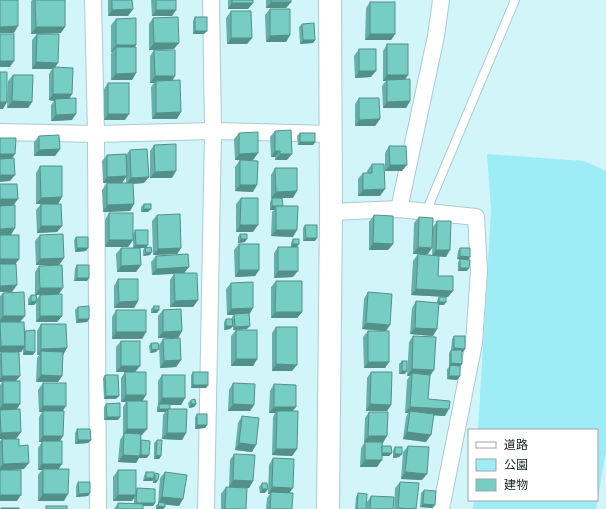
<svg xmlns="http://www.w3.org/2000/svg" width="606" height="509" viewBox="0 0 606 509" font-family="'Titillium Web','Noto Sans JP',sans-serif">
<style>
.green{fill:#9eecf6}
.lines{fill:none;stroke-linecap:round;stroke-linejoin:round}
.lane-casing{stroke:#aaccd1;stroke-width:10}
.street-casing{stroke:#aaccd1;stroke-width:18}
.secondary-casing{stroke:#aaccd1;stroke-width:24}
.lane{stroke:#fff;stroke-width:8}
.street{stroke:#fff;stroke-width:16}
.secondary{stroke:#fff;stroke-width:22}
.wall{fill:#65b0a9}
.shaded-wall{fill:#539089}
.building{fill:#76cdc4;stroke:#539089}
</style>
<rect width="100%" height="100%" fill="#d2f5fa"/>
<polygon class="green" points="487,154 584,161 606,171 606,451 596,509 473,509 474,500 597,500 597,430 478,430 491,210"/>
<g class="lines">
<defs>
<polyline id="lane" points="426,212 515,0"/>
<g id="street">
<polyline points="93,0 96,134 98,509"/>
<polyline points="0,132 96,134 213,131 330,134"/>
<polyline points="399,209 436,36 441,0"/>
<polyline points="331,212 399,209 476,217 479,271 474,343 441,509"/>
<polyline points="206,509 213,131 211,0"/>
</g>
<polyline id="secondary" points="328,509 331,212 330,0"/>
</defs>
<use href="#lane" class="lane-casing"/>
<use href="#street" class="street-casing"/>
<use href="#secondary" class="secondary-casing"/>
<use href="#lane" class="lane"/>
<use href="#street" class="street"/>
<use href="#secondary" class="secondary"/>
</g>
<g class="wall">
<polygon points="32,0 35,0 61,33 31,34 31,2"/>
<polygon points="108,0 132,0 133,9 128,16 108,16"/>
<polygon points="151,0 176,0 176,10 172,16 152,16"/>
<polygon points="228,0 253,0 253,3 248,9 228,9"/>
<polygon points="266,0 291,0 291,2 286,8 266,8"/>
<polygon points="370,2 395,34 391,40 365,40 366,8"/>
<polygon points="270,9 290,35 286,42 266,42 265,15"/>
<polygon points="231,11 252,38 247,44 227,44 226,18"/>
<polygon points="195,17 204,34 193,34 193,21"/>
<polygon points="153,18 174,49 149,50 149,24"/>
<polygon points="116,19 135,47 136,73 132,80 111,80 111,53 112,52 111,52 111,25"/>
<polygon points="302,24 315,40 313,43 300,44 299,27"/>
<polygon points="37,34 55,67 70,98 72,120 51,121 51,105 54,101 49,100 49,74 52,69 32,69 32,40"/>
<polygon points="387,44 405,79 410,101 406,108 383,108 382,86 386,81 383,81 383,51"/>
<polygon points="359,49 371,77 355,78 354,56"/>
<polygon points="154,50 172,80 177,119 152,119 151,87 154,83 150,83 150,56"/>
<polygon points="13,75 32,102 28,108 7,108 8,81"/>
<polygon points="108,83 125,120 104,120 104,89"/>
<polygon points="359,98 380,119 375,126 355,126 355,104"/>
<polygon points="275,131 287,160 275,160 275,157 271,157 270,137"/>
<polygon points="239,133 258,153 253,160 235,160 234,139"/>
<polygon points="300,133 315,142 313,145 298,145 297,136"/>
<polygon points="39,136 60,149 55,156 34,156 34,142"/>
<polygon points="154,145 172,178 150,178 150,151"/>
<polygon points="389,146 402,171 385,171 385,153"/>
<polygon points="130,150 144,183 133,184 134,204 130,211 103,212 102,190 107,183 126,183 126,177 122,183 103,183 102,161 107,155 126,155"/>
<polygon points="240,160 253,192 235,191 235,167"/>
<polygon points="372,164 380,196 358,196 358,179 363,173 367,173 367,171"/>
<polygon points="40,166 62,197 58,204 62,226 57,232 37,233 36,210 41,204 36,204 36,173"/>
<polygon points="275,168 293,198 271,198 271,175"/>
<polygon points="241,198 253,232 236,232 236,204"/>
<polygon points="272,198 283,206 293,237 271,236 272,212 274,210 270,210 270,202"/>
<polygon points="144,204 148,212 141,212 141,207"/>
<polygon points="109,213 133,240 128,247 105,247 105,220"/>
<polygon points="157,215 181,248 177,254 153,255 152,221"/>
<polygon points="374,215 393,244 388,250 369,250 369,222"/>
<polygon points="419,217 428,254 413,254 414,223"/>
<polygon points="437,221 446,257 439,256 438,276 448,297 411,295 413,261 418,254 432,255 433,227"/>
<polygon points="305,225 315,241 303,241 303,228"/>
<polygon points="135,230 146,247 150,255 143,256 143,251 144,248 140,248 141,265 136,272 117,272 116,254 121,248 133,248 133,234"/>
<polygon points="240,234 245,242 238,243 238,237"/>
<polygon points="40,235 64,258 59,265 36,265 35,241"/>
<polygon points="76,237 86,251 75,252 74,240"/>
<polygon points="293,239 297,247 293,277 274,278 274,253 278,247 291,247 291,243"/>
<polygon points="239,244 259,270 255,276 235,277 234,250"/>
<polygon points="460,248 470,257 468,259 467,271 458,271 458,262 460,260 457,259 458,251"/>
<polygon points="156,256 189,267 184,273 198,300 193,307 170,307 170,280 174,274 152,275 151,262"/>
<polygon points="77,265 87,281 74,281 75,268"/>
<polygon points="39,266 59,294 62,316 57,322 36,322 36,303 34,305 28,305 28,299 31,295 36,300 40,295 35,295 35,272"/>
<polygon points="118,279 138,301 134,308 114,308 114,286"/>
<polygon points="276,281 302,312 297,318 271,318 271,287"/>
<polygon points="231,283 249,315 247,329 233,330 233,326 230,329 224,330 224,322 226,319 232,319 232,317 234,315 227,315 226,289"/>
<polygon points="368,292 386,331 389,362 385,368 364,368 363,337 368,331 381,331 362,329 364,299"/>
<polygon points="3,293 20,322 25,331 33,355 23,355 23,349 21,352 16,352 16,381 20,404 17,409 16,439 19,446 24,469 3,470 17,501 0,501 0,441 2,439 12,439 0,439 0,385 2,382 0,382 0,354 1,352 0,352 0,322 15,322 0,322 0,296"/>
<polygon points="439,297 444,305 439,305 433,336 410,334 412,308 416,301 437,303 437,301"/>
<polygon points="154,306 159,310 157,313 151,313 151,309"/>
<polygon points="78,307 89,319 87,322 76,323 75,310"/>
<polygon points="116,310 146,332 142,339 112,339 112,317"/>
<polygon points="163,310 182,331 178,338 158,338 158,316"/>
<polygon points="41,324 67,348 63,354 62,376 58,382 36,382 37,358 39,355 37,355 37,331"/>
<polygon points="276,327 292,371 272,371 272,333"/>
<polygon points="236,330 257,359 253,366 231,366 231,336"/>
<polygon points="413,336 430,376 428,399 445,416 433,415 426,442 403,439 406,417 408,413 405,413 407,380 410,376 407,376 409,342"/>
<polygon points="454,336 463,352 462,352 462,364 460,366 460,376 457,380 447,379 447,369 449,367 449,353 451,350 452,339"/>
<polygon points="163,339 181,360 176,367 160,368 159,345"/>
<polygon points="121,341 136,372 142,401 142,435 141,435 141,441 147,458 139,458 136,463 118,462 120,440 123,435 123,407 126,402 121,402 121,378 125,372 116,372 116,347"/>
<polygon points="151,343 156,352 150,353 149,346"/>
<polygon points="402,361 405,374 399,374 399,364"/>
<polygon points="193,372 208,385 206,388 191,388 191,375"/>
<polygon points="371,372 391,405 387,411 366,411 367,378"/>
<polygon points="105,375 116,399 104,399 103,378"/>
<polygon points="162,375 185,398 181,405 170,405 170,409 186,433 182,440 162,439 163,415 165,412 157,412 157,407 158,405 158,381"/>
<polygon points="43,383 63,411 63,436 60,441 58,469 64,501 38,501 38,475 42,470 38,470 38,448 42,442 39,442 39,417 42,412 39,412 38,390"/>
<polygon points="233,383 254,405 250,411 228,411 229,390"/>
<polygon points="274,384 293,411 297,449 292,456 272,455 273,417 275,413 269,413 270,391"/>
<polygon points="191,400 196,404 194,407 189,408 188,403"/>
<polygon points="106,404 118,420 104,420 104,407"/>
<polygon points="369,412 383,443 382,446 392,453 389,456 382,456 377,467 360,467 361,448 365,442 364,442 365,418"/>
<polygon points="197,414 207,425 205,428 195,429 195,417"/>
<polygon points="242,416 252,452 235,450 238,423"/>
<polygon points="77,429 91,440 88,443 75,444 75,433"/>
<polygon points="157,440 161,456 159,459 154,459 154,443"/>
<polygon points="408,446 422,480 401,479 403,452"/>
<polygon points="395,447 402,454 399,457 393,458 393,450"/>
<polygon points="234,454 253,481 249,488 229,487 230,460"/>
<polygon points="273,458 289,493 292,509 266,509 267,498 270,494 268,494 269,465"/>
<polygon points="118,470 136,489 155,503 153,506 143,506 143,509 114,509 118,503 134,504 134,498 132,501 113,501 113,477"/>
<polygon points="146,472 154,475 155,473 156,483 153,483 153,480 152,481 143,481 144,476"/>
<polygon points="165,472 179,506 165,504 165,507 163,509 156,509 156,505 158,504 160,478"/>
<polygon points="78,482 90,493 88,496 76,497 76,486"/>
<polygon points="400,482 416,509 394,509 395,488"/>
<polygon points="262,483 265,493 260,493 259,487"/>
<polygon points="226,487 246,509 221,509 221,494"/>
<polygon points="424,490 435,505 432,508 420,507 421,493"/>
<polygon points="358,493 366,509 355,509 356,497"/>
<polygon points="371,496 393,509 366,509 367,502"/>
</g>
<g class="shaded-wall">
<polygon points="271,2 291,2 286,8 266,8"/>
<polygon points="232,3 253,3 248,9 228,9"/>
<polygon points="133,9 128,16 108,16 112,10"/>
<polygon points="156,10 176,10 172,16 152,16"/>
<polygon points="18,26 14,33 0,33 0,27"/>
<polygon points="36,27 65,27 61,33 31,34"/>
<polygon points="195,31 207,31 204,34 193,34"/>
<polygon points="370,34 395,34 391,40 365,40"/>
<polygon points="290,35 286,42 266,42 270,36"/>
<polygon points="231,38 252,38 247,44 227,44"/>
<polygon points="303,40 315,40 313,43 300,44"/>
<polygon points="154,43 179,43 174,49 149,50"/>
<polygon points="116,45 136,45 132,51 116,47 112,52 111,52"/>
<polygon points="0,61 14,61 10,67 0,67"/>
<polygon points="36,62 58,63 54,69 53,67 52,69 32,69"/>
<polygon points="359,71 376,71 371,77 355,78"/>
<polygon points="136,73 132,80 111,80 116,74"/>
<polygon points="387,75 408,75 404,81 387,80 386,81 383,81"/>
<polygon points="155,76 175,76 171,83 156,81 154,83 150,83"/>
<polygon points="53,94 72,94 68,101 55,99 54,101 49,100"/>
<polygon points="12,101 32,102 28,108 7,108"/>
<polygon points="410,101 406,108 383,108 387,102"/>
<polygon points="0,102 7,102 3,109 0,109"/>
<polygon points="181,112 177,119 152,119 156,113"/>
<polygon points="76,114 72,120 51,121 56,115"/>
<polygon points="108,114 129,114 125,120 104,120"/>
<polygon points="380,119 375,126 355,126 359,120"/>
<polygon points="300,142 315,142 313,145 298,145"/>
<polygon points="60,149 55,156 34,156 39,150"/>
<polygon points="275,151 280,151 275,157 271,157"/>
<polygon points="258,153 253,160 235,160 239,154"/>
<polygon points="0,154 15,154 11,160 0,160"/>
<polygon points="280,154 292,154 287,160 275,160"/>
<polygon points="390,165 407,165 402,171 385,171"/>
<polygon points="176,171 172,178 150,178 155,172"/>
<polygon points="0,175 15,175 10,181 0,182"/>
<polygon points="127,176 122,183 103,183 107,177"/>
<polygon points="149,177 144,183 126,184 131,178"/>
<polygon points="240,185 257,185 253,192 235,191"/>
<polygon points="385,189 380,196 358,196 363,190"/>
<polygon points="297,191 293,198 271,198 276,192"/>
<polygon points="62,197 58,204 36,204 41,198"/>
<polygon points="0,199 18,199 13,206 0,206"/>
<polygon points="134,204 130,211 103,212 107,205"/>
<polygon points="272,206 276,206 274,210 270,210"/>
<polygon points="144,209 151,209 148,212 141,212"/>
<polygon points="240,225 258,225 253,232 236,232"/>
<polygon points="41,226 62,226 57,232 37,233"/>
<polygon points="15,228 11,235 0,235 0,229"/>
<polygon points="276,230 297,230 293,237 271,236"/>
<polygon points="306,238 317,238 315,241 303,241"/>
<polygon points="241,239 247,239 245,242 238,243"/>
<polygon points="109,240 133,240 128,247 105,247"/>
<polygon points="373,243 393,244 388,250 369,250"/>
<polygon points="293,244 299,244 297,247 291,247"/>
<polygon points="136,245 148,245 146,248 133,248"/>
<polygon points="418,247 432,248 428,254 413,254"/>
<polygon points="77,248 88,248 86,251 75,252"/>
<polygon points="181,248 177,254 153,255 158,249"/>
<polygon points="436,250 450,250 446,257 432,256"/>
<polygon points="152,252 150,255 143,256 146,253"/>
<polygon points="460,256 470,257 468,260 457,259"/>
<polygon points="64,258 59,265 36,265 40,259"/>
<polygon points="0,259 19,259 15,265 0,265"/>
<polygon points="141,265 136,272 117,272 121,266"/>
<polygon points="189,267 184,273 152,275 156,269"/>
<polygon points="460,268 469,268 467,271 458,271"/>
<polygon points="239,270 259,270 255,276 235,277"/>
<polygon points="278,271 298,271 293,277 274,278"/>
<polygon points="77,278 89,278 87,281 74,281"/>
<polygon points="17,285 12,292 0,292 0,286"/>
<polygon points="40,288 63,288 59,294 35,295"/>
<polygon points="416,289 453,291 448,297 411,295"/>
<polygon points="198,300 193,307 170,307 175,301"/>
<polygon points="37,301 34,305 28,305 31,302"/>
<polygon points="138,301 134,308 114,308 119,302"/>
<polygon points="439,302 446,302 444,305 437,305"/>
<polygon points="253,308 249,315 234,314 234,315 227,315 231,309"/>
<polygon points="154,310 159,310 157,313 151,313"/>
<polygon points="275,312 302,312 297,318 271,318"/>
<polygon points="3,316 25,316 20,322 0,322 0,320"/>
<polygon points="40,316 62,316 57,322 36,322"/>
<polygon points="78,319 89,319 87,322 76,323"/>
<polygon points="366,323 390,325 386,331 362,329"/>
<polygon points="226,326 233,326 230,329 224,330"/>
<polygon points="250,326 247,329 233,330 235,327"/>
<polygon points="415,328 437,329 433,336 410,334"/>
<polygon points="182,331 178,338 158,338 163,332"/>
<polygon points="116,332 146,332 142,339 112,339"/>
<polygon points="1,346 25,346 21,352 0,352 0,347"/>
<polygon points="67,348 63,355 41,351 39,355 37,355 41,349"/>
<polygon points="454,348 465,349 463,352 452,352"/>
<polygon points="159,349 156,352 150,353 152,350"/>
<polygon points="25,351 35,352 33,355 23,355"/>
<polygon points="236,359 257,359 253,366 231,366"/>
<polygon points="181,360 176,367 160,368 164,361"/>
<polygon points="368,362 389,362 385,368 364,368"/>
<polygon points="451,363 462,364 459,367 450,365 448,367"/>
<polygon points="276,364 297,365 292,371 272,371"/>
<polygon points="121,366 140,366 135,372 116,372"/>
<polygon points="412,369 434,370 430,376 412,373 410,376 407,376"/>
<polygon points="402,371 407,371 405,374 399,374"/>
<polygon points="41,375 62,376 58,382 36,382"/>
<polygon points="2,376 20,376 15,382 3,381 1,382 0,382 0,379"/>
<polygon points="449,376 460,376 457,380 447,379"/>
<polygon points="193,385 208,385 206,388 191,388"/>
<polygon points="126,395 146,395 142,402 127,401 126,402 121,402"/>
<polygon points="106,396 119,396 116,399 104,399"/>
<polygon points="162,398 185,398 181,405 159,405 159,404 158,405"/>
<polygon points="3,404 20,404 16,410 0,410 0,408"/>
<polygon points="191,404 196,404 194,407 189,408"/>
<polygon points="233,404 254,405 250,411 228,411"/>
<polygon points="370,404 391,405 387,411 366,411"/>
<polygon points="43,406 66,406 62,412 43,411 42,412 39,412"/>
<polygon points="274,407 296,407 291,413 277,411 275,413 269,413"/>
<polygon points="410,407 449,409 445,416 410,414 410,411 408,413 405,413"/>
<polygon points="159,409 170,409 168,409 165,412 157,412"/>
<polygon points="107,417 120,417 118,420 104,420"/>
<polygon points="197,425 207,425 205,428 195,429"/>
<polygon points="127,429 147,429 142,435 124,435 124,433 123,435"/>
<polygon points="21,432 16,439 0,439 0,434 1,433"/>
<polygon points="407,432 431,435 426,442 403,439"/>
<polygon points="167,433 186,433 182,440 162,439"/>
<polygon points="43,436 63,436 59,442 42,441 42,442 39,442"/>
<polygon points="368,436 387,436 383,443 364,442"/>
<polygon points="78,440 91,440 88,443 75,444"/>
<polygon points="239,443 256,445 252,452 235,450"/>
<polygon points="276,449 297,449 292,456 272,455"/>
<polygon points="382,453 392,453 389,456 380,456"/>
<polygon points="395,454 402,454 399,457 393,458"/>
<polygon points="123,455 149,455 147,458 139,458 136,463 118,462"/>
<polygon points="156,455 161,456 159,459 154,459"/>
<polygon points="365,460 382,460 377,467 360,467"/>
<polygon points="29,463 24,469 0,471 0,468 3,464"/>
<polygon points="42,464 62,464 58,470 43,469 42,470 38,470"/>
<polygon points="405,472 427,474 422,480 401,479"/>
<polygon points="146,478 154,478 152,481 143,481"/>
<polygon points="155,480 158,480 156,483 153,483"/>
<polygon points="233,480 253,481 249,488 229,487"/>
<polygon points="272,487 293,488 288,495 271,492 270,494 268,494"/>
<polygon points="262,489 268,489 265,493 260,493"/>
<polygon points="90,493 88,496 76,497 79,494"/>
<polygon points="43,494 68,494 64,501 38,501"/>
<polygon points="0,495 21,495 17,501 0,501"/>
<polygon points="118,495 136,495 132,501 113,501"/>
<polygon points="162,497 183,499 179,506 159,504 159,502 157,504"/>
<polygon points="136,503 155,503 153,506 134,506"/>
<polygon points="423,504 435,505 432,508 420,507"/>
<polygon points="158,506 165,507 163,509 156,509"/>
</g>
<g class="building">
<polygon points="0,0 18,0 18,26 0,27"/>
<polygon points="35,0 65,0 65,27 36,27"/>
<polygon points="112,0 132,0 133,9 112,10"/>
<rect x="156" y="0" width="20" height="10"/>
<rect x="232" y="0" width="21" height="3"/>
<rect x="271" y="0" width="20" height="2"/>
<rect x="370" y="2" width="25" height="32"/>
<polygon points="270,9 290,9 290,35 270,36"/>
<polygon points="231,11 251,11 252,38 231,38"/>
<polygon points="178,17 179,43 154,43 153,18"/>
<rect x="195" y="17" width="12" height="14"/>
<polygon points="136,18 136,45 116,45 116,19"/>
<polygon points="314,23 315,40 303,40 302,24"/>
<rect x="0" y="34" width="14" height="27"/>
<polygon points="37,34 59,34 58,63 36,62"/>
<rect x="387" y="44" width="21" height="31"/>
<polygon points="116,47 136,47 136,73 116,74"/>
<rect x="359" y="49" width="17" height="22"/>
<polygon points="154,50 175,50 175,76 155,76"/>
<polygon points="53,67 73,68 72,94 53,94"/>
<rect x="0" y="72" width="7" height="30"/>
<polygon points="13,75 33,75 32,102 12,101"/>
<polygon points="410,79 410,101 387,102 387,80"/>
<polygon points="180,80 181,112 156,113 156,81"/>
<rect x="108" y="83" width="21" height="31"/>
<polygon points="76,98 76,114 56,115 55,99"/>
<polygon points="359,98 379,98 380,119 359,120"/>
<polygon points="291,130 292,154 280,154 280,151 275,151 275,131"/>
<polygon points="258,132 258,153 239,154 239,133"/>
<rect x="300" y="133" width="15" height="9"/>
<polygon points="59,135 60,149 39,150 39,136"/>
<polygon points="0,138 16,138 15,154 0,154"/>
<polygon points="176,144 176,171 155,172 154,145"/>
<polygon points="389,146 406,146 407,165 390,165"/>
<polygon points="147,149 149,177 131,178 130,150"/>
<polygon points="126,154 127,176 107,177 107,155"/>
<polygon points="14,158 15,175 0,175 0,159"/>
<polygon points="240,160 258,161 257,185 240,185"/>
<polygon points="372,164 384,164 385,189 363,190 363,173 372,173"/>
<polygon points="40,166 62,166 62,197 41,198"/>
<polygon points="275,168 297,168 297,191 276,192"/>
<polygon points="107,183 133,183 134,204 107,205"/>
<polygon points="0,184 17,184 18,199 0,199"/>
<polygon points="241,198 258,198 258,225 240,225"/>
<polygon points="272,198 282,198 283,206 272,206"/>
<polygon points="41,204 61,204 62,226 41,226"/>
<rect x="144" y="204" width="7" height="5"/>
<polygon points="15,205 15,228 0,229 0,206"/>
<polygon points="276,206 298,206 297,230 276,230"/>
<rect x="109" y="213" width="24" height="27"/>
<polygon points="180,214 181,248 158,249 157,215"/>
<polygon points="374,215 393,216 393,244 373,243"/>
<polygon points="419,217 433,218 432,248 418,247"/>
<polygon points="437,221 451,221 450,250 436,250"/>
<polygon points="305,225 317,225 317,238 306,238"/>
<polygon points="135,230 148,230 148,245 136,245"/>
<polygon points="63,234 64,258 40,259 40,235"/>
<polygon points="240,234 247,234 247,239 241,239"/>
<rect x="0" y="235" width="19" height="24"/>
<polygon points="76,237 88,237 88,248 77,248"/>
<rect x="293" y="239" width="6" height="5"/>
<rect x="239" y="244" width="20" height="26"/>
<polygon points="151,247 152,252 146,253 145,248"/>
<rect x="278" y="247" width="20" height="24"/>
<polygon points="121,248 140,248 141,265 121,266"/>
<polygon points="460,248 470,248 470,257 460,256"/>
<polygon points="188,254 189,267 156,269 156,256"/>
<polygon points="418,254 439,256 438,276 453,276 453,291 416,289"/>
<polygon points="460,259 470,260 469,268 460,268"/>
<polygon points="0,264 16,264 17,285 0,286"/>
<polygon points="62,265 63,288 40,288 39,266"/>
<rect x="77" y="265" width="12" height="13"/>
<polygon points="174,273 197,273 198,300 175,301"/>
<polygon points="118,279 138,279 138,301 119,302"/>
<polygon points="276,281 302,281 302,312 275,312"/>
<polygon points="253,282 253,308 231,309 231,283"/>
<polygon points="24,292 25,316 3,316 3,293"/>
<polygon points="368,292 392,294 390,325 366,323"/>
<polygon points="62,294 62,316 40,316 40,295"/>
<polygon points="31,295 36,295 37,301 31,302"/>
<rect x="439" y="297" width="7" height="5"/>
<polygon points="416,301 439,303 437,329 415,328"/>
<polygon points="89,306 89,319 78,319 78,307"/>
<rect x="154" y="306" width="5" height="4"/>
<polygon points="181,309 182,331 163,332 163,310"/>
<rect x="116" y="310" width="30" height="22"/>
<polygon points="249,313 250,326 235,327 234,314"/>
<polygon points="226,319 232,319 233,326 226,326"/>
<polygon points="0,322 24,322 25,346 1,346"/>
<polygon points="41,324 66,324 67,348 41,349"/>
<polygon points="276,327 297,327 297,365 276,364"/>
<polygon points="35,330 35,352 25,351 25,331"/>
<rect x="236" y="330" width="21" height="29"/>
<rect x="368" y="331" width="21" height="31"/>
<polygon points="413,336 436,337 434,370 412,369"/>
<polygon points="454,336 465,336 465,349 454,348"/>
<polygon points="180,338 181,360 164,361 163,339"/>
<rect x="121" y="341" width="19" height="25"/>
<polygon points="151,343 158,343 159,349 152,350"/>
<polygon points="451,350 462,350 462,364 451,363"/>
<polygon points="41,351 63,352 62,376 41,375"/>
<polygon points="1,352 19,352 20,376 2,376"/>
<rect x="402" y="361" width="5" height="10"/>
<polygon points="450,365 460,366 460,376 449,376"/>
<polygon points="125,372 146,372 146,395 126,395"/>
<rect x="193" y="372" width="15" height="13"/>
<polygon points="371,372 392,372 391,405 370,404"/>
<polygon points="412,373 430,375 428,399 450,401 449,409 410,407"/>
<polygon points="105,375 118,375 119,396 106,396"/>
<rect x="162" y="375" width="23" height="23"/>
<rect x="3" y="381" width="17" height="23"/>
<rect x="43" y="383" width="23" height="23"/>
<polygon points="233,383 255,384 254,405 233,404"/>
<polygon points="274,384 296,385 296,407 274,407"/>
<polygon points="195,399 196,404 191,404 191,400"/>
<rect x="127" y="401" width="20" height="28"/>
<polygon points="120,403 120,417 107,417 106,404"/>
<rect x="159" y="404" width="11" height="5"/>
<polygon points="20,409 21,432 1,433 0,410"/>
<polygon points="168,409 187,409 186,433 167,433"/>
<polygon points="43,411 64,411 63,436 43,436"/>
<polygon points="277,411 298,411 297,449 276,449"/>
<polygon points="410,411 434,414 431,435 407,432"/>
<polygon points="369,412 388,412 387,436 368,436"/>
<rect x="197" y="414" width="10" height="11"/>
<polygon points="242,416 259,418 256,445 239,443"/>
<polygon points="77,429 90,429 91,440 78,440"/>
<polygon points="124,433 141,434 140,456 123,455"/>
<polygon points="2,439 19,439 19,446 28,445 29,463 3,464"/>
<polygon points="141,440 150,441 149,455 141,455"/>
<polygon points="157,440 162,440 161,456 156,455"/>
<rect x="42" y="441" width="20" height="23"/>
<rect x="365" y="442" width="17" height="18"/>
<polygon points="382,446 391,446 392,453 382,453"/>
<polygon points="408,446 429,447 427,474 405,472"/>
<rect x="395" y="447" width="7" height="7"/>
<polygon points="234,454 255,455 253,481 233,480"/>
<polygon points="273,458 294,459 293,488 272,487"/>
<polygon points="43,469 69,469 68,494 43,494"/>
<rect x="0" y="470" width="21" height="25"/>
<rect x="118" y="470" width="18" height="25"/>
<rect x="146" y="472" width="8" height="6"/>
<polygon points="165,472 187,475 183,499 162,497"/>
<polygon points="155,473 159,474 158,480 155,480"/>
<polygon points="78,482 90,482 90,493 79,494"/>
<polygon points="400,482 419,483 416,509 398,508"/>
<polygon points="262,483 267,483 268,489 262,489"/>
<polygon points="226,487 247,488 246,509 225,509"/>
<polygon points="137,488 155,489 155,503 136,503"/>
<polygon points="424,490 436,491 435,505 423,504"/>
<polygon points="271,492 293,493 292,509 270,509"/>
<polygon points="358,493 367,494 366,509 357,509"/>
<polygon points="371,496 394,497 393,509 370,509"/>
<polygon points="159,502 165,503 165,507 158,506"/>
<polygon points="118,503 143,504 143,509 118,509"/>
<rect x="46" y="506" width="21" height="3"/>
<rect x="1" y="508" width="18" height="1"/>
</g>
<rect x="468" y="429" width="130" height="72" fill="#ffffff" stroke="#a0a5a6"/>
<rect x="476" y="442" width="20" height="6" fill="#ffffff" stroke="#a0a5a6"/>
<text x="504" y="449" font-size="12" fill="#121f21">道路</text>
<rect x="476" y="459" width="20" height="12" fill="#9eecf6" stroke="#a0a5a6"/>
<text x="504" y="469" font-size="12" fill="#121f21">公園</text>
<rect x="476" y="479" width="20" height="12" fill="#76cdc4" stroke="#a0a5a6"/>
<text x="504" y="489" font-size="12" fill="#121f21">建物</text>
</svg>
